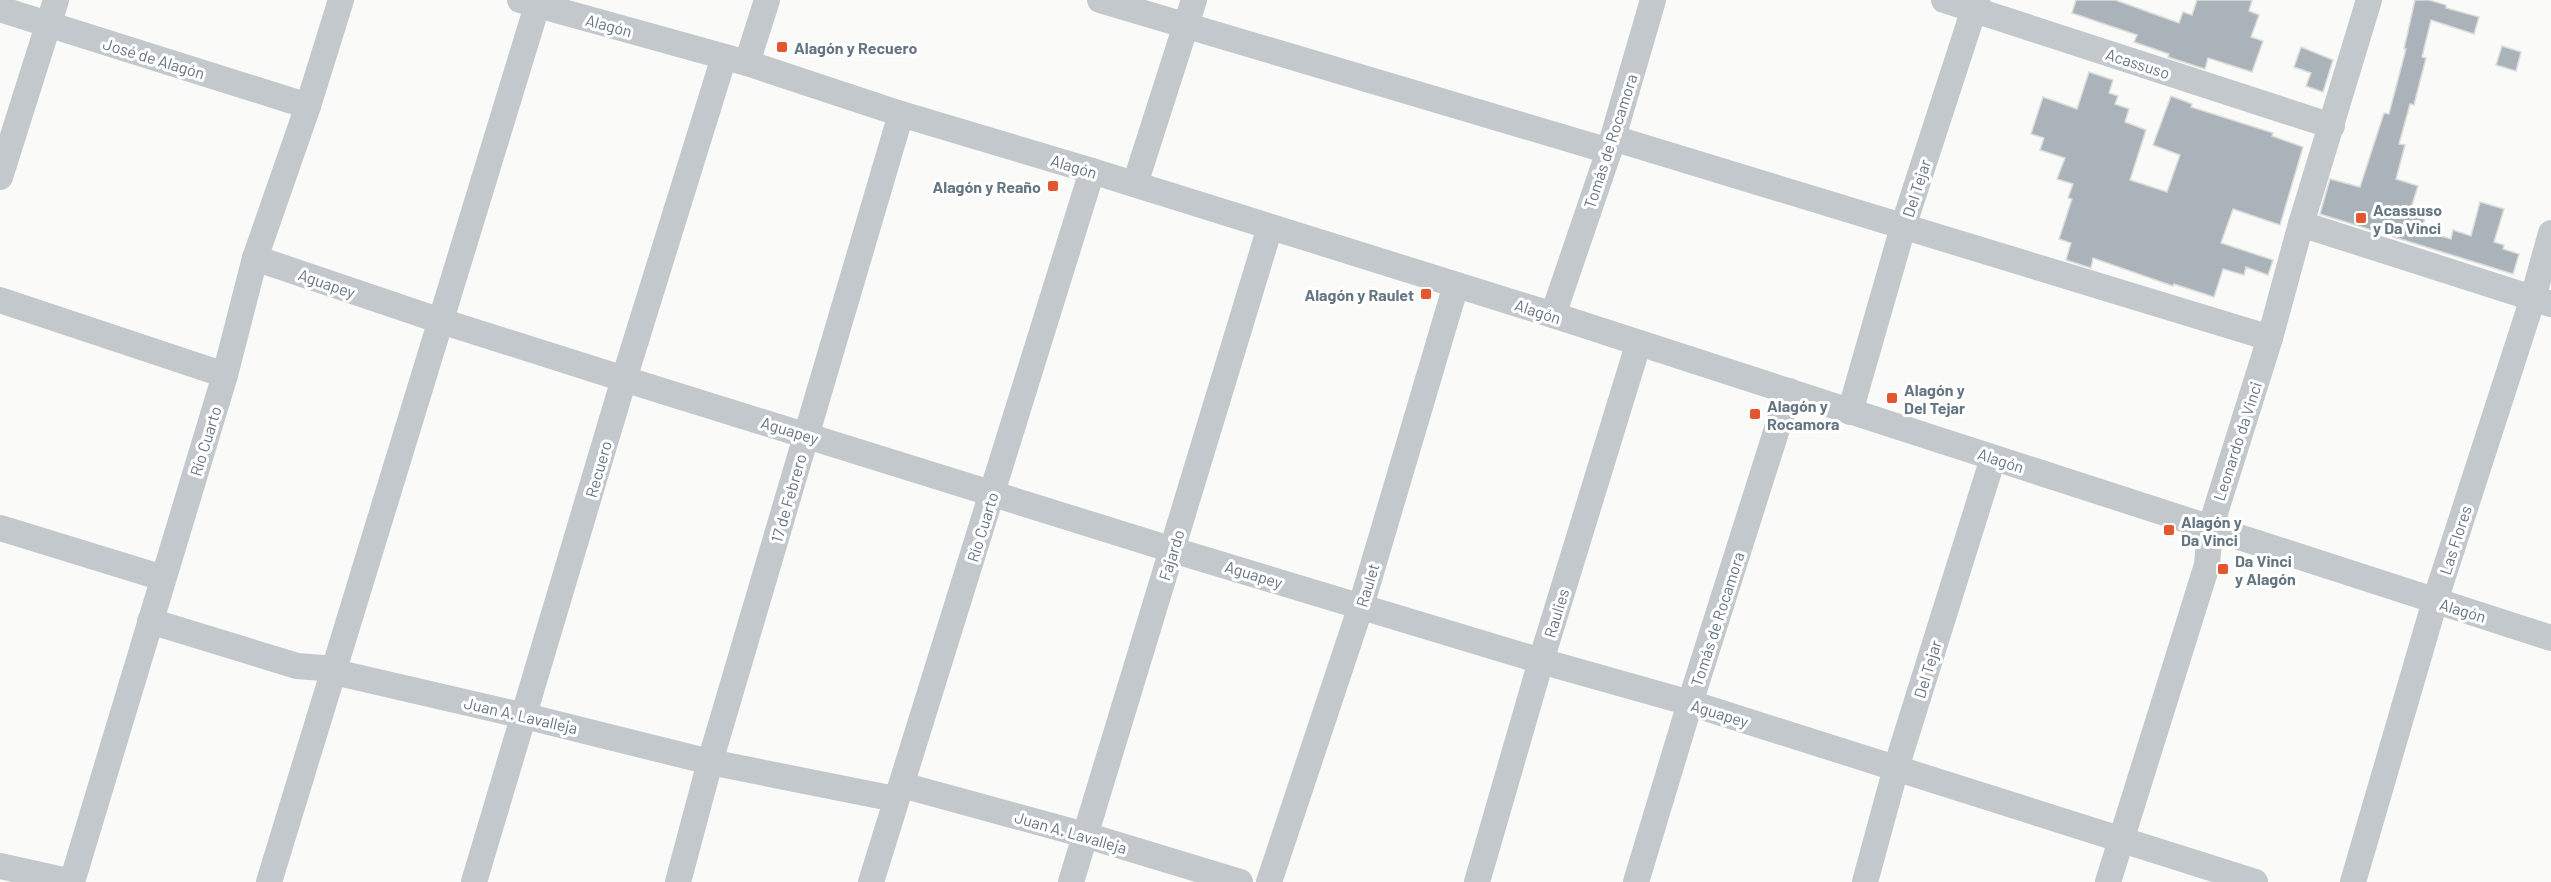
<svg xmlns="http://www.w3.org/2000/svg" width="2551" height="882" viewBox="0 0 2551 882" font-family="Barlow,sans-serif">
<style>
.building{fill:#aab3b9;stroke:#dcdcda;stroke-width:1.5}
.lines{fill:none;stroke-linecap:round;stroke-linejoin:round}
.minor{stroke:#c3c8cc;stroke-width:26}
.poi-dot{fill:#e4572e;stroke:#fff;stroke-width:2}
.labels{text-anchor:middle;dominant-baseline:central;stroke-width:6;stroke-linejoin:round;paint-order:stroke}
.street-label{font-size:16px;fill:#657683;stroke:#fff}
.poi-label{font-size:16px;font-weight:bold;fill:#657683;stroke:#fff;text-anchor:start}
</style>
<rect width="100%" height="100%" fill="#fafaf8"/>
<g class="building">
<polygon points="2076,0 2115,0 2179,23 2183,12 2192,15 2197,0 2252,0 2249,11 2259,15 2251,37 2263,41 2252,72 2208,58 2205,69 2168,57 2169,54 2134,42 2137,35 2072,13"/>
<polygon points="2415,0 2429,0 2446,5 2446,8 2479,17 2474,34 2431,20 2422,57 2426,58 2420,81 2414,105 2410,104 2399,144 2405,145 2396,179 2418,186 2411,208 2426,212 2422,230 2451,239 2453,230 2471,236 2480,202 2504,209 2494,242 2504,245 2503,249 2519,254 2513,274 2320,214 2330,179 2360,187 2384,113 2389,114 2406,49 2404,49"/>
<polygon points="2502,46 2521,52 2516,71 2496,65"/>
<polygon points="2301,47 2333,60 2323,92 2306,86 2311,73 2294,67"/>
<polygon points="2089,72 2113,80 2109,93 2118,96 2115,104 2129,109 2125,122 2146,130 2130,180 2167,192 2180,155 2153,145 2171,96 2192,104 2191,107 2273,133 2272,136 2303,147 2280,225 2233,209 2221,243 2273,260 2268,275 2246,267 2244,275 2223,269 2214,297 2174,284 2173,286 2093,258 2091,268 2066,260 2071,243 2059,239 2072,199 2068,198 2073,184 2057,179 2065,158 2040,150 2044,138 2031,134 2043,97 2077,109"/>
</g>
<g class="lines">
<g class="minor">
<polyline points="520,0 747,63 901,114 1092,171 1553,315 2551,638"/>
<polyline points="1100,0 1609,151"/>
<polyline points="1944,0 2332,126"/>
<polyline points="0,9 308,106"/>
<polyline points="747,63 767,0"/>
<polyline points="1613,138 2270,338"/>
<polyline points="0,177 56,0"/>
<polyline points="1135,184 1194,0"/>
<polyline points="2301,224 2551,304"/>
<polyline points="255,258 441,321 624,379 1173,550 1541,661 1690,703 2255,882"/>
<polyline points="0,300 225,375"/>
<polyline points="1553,315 1609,151 1653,0"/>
<polyline points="1850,412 1903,227 1977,0"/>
<polyline points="0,528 163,578"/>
<polyline points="150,621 297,666 335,669 343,674 525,716 710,762 895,799"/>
<polyline points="902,785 1085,835 1240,882"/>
<polyline points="0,866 72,882"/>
<polyline points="72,882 225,375 255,258 308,106 341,0"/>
<polyline points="269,882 537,6"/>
<polyline points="474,882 624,379 724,57"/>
<polyline points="678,882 710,762 901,114"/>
<polyline points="871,882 1092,171"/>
<polyline points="1071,882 1270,227"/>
<polyline points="1269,882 1361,606 1456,285"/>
<polyline points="1477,882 1541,661 1638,345"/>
<polyline points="1636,882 1690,703 1789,391"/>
<polyline points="1865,882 1896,768 1993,458"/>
<polyline points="2108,882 2207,565 2210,529 2270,338 2301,224 2369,0"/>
<polyline points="2353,882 2435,601 2533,298 2551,233"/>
</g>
</g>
<g class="poi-dot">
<rect x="776" y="41" width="12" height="12" rx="3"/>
<rect x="1047" y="180" width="12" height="12" rx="3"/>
<rect x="2355" y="212" width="12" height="12" rx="3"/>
<rect x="1420" y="288" width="12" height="12" rx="3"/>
<rect x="1886" y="392" width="12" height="12" rx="3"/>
<rect x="1749" y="408" width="12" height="12" rx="3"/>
<rect x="2163" y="524" width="12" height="12" rx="3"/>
<rect x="2217" y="563" width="12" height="12" rx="3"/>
</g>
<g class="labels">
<g class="street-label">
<text transform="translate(609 25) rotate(15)">Alagón</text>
<text transform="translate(154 58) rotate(17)">José de Alagón</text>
<text transform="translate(2138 63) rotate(18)">Acassuso</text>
<text transform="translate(1610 141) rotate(-72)">Tomás de Rocamora</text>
<text transform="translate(1074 166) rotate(17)">Alagón</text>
<text transform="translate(1916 188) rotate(-72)">Del Tejar</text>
<text transform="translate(327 283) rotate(19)">Aguapey</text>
<text transform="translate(1538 311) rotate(18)">Alagón</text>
<text transform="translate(790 430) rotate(17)">Aguapey</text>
<text transform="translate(205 441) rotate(-73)">Río Cuarto</text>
<text transform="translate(2237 441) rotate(-72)">Leonardo da Vinci</text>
<text transform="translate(2001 460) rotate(18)">Alagón</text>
<text transform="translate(598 469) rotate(-74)">Recuero</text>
<text transform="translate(788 498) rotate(-74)">17 de Febrero</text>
<text transform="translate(982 527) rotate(-73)">Río Cuarto</text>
<text transform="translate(2455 540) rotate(-72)">Las Flores</text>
<text transform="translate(1171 555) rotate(-73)">Fajardo</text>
<text transform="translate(1254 574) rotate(17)">Aguapey</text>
<text transform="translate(1367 585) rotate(-73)">Raulet</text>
<text transform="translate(2463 610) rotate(17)">Alagón</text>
<text transform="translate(1556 613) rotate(-73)">Raulies</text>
<text transform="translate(1717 619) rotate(-72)">Tomás de Rocamora</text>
<text transform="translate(1927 669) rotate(-73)">Del Tejar</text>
<text transform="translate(1720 713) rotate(17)">Aguapey</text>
<text transform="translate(521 715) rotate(13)">Juan A. Lavalleja</text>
<text transform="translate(1071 832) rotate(16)">Juan A. Lavalleja</text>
</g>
<g class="poi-label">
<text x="794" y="47">Alagón y Recuero</text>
<text x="1041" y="186" text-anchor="end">Alagón y Reaño</text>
<text x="2373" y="209">Acassuso<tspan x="2373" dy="18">y Da Vinci</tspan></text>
<text x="1414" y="294" text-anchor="end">Alagón y Raulet</text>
<text x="1904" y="389">Alagón y<tspan x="1904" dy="18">Del Tejar</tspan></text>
<text x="1767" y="405">Alagón y<tspan x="1767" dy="18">Rocamora</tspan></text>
<text x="2181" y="521">Alagón y<tspan x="2181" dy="18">Da Vinci</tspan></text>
<text x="2235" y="560">Da Vinci<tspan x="2235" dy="18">y Alagón</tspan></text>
</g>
</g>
</svg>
